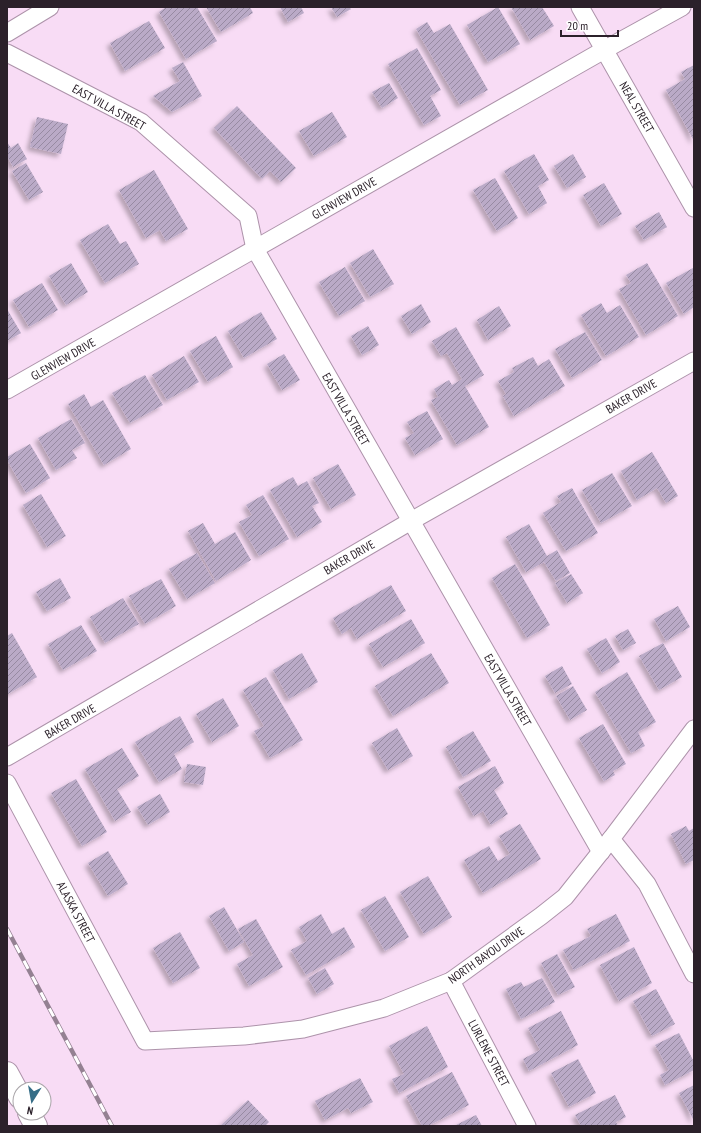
<svg xmlns="http://www.w3.org/2000/svg" width="701" height="1133" viewBox="0 0 701 1133" font-family="'PT Sans Narrow',sans-serif">
<style>
.building{fill:url(#building-hatch);filter:url(#shadow)}
.lines{fill:none;stroke-linecap:round;stroke-linejoin:round}
.street-casing{stroke:#ad93aa;stroke-width:19}
.secondary-casing{stroke:#ad93aa;stroke-width:24}
.street{stroke:#fff;stroke-width:17}
.secondary{stroke:#fff;stroke-width:22}
.rail-casing{stroke:#948192;stroke-width:4.5}
.rail{stroke:#fff;stroke-width:3;stroke-dasharray:9;stroke-linecap:butt}
.labels{text-anchor:middle;dominant-baseline:central;stroke-width:3;stroke-linejoin:round;paint-order:stroke}
.street-label{font-size:12px;fill:#2b212a;stroke:#fff}
</style>
<defs>
<pattern id="building-hatch" width="6" height="6" patternUnits="userSpaceOnUse"><rect width="6" height="6" fill="#baaac7"/><path d="M-1 1l2-2M0 6l6-6M5 7l2-2" fill="none" stroke="#978aa2"/></pattern>
<filter id="shadow"><feDropShadow dx="-3.5" dy="3.5" stdDeviation="2" flood-color="#0004"/></filter>
</defs>
<rect width="100%" height="100%" fill="#f8dcf5"/>
<g class="building">
<polygon points="166,7 197,7 217,41 186,59 159,12"/>
<polygon points="206,7 250,7 253,13 221,32"/>
<polygon points="280,7 301,7 304,13 288,22"/>
<polygon points="331,7 349,7 351,9 337,17"/>
<polygon points="498,7 520,44 488,62 467,25"/>
<polygon points="511,7 542,7 554,26 530,40"/>
<polygon points="149,21 165,48 125,71 110,43"/>
<polygon points="427,22 434,33 450,24 488,90 460,105 416,29"/>
<polygon points="417,48 441,90 430,96 441,116 424,125 388,64"/>
<polygon points="183,62 202,96 172,112 153,96 180,81 172,68"/>
<polygon points="694,65 694,141 666,90 685,79 681,72"/>
<polygon points="389,83 398,98 382,108 372,92"/>
<polygon points="237,106 296,168 281,182 270,171 262,179 214,128"/>
<polygon points="332,112 347,137 314,156 299,131"/>
<polygon points="37,117 68,124 61,154 30,147"/>
<polygon points="7,142 11,148 18,143 27,159 13,167 7,156"/>
<polygon points="534,154 549,180 538,186 547,203 529,214 504,171"/>
<polygon points="573,154 586,177 567,188 554,166"/>
<polygon points="26,163 43,192 29,200 12,171"/>
<polygon points="154,170 188,229 166,241 160,230 146,238 119,190"/>
<polygon points="495,178 518,218 497,231 473,190"/>
<polygon points="604,183 622,214 601,226 583,195"/>
<polygon points="659,212 667,227 644,240 635,226"/>
<polygon points="108,224 120,244 126,241 139,264 105,283 80,240"/>
<polygon points="373,249 394,284 370,297 350,263"/>
<polygon points="71,263 88,292 66,305 49,276"/>
<polygon points="647,263 678,316 646,335 619,289 631,283 626,275"/>
<polygon points="345,267 365,301 339,316 319,282"/>
<polygon points="693,268 694,271 694,307 684,314 666,283"/>
<polygon points="42,283 58,310 29,327 13,300"/>
<polygon points="601,303 607,313 620,305 639,337 606,356 581,315"/>
<polygon points="421,304 431,322 412,334 401,316"/>
<polygon points="499,306 511,326 488,340 477,320"/>
<polygon points="7,309 21,333 7,341"/>
<polygon points="261,312 277,339 244,358 228,331"/>
<polygon points="368,326 379,345 362,355 351,336"/>
<polygon points="456,327 484,375 465,386 489,427 457,445 431,400 438,397 434,389 449,380 452,385 462,379 447,353 441,356 432,341"/>
<polygon points="585,332 602,360 572,378 555,349"/>
<polygon points="216,336 233,367 208,382 190,351"/>
<polygon points="284,354 300,380 282,390 267,364"/>
<polygon points="184,356 199,382 167,400 152,375"/>
<polygon points="533,357 538,366 549,359 565,386 514,416 503,396 506,394 498,381 514,372 512,368"/>
<polygon points="145,375 163,405 130,423 112,393"/>
<polygon points="84,394 91,407 103,400 131,449 104,465 68,404"/>
<polygon points="427,411 443,439 415,455 405,438 414,433 407,422"/>
<polygon points="71,419 85,443 72,450 77,458 56,470 38,438"/>
<polygon points="30,444 50,478 26,493 7,460 7,457"/>
<polygon points="652,452 678,496 666,503 657,488 637,500 621,471"/>
<polygon points="338,464 356,495 331,509 313,478"/>
<polygon points="612,473 632,506 601,523 582,490"/>
<polygon points="293,477 298,486 307,481 319,503 312,506 322,522 297,537 270,490"/>
<polygon points="572,488 598,533 566,551 543,513 561,502 557,496"/>
<polygon points="41,494 66,536 47,547 23,505"/>
<polygon points="263,495 289,539 259,556 239,522 252,515 246,505"/>
<polygon points="203,523 215,544 235,532 251,560 216,581 188,531"/>
<polygon points="529,524 547,556 557,550 570,573 556,581 544,562 526,572 506,537"/>
<polygon points="197,553 215,583 187,599 169,569"/>
<polygon points="515,564 550,625 527,638 492,578"/>
<polygon points="571,574 583,593 567,603 555,583"/>
<polygon points="60,578 71,598 47,611 36,592"/>
<polygon points="161,579 176,606 145,624 129,596"/>
<polygon points="391,585 406,611 357,639 351,628 342,634 333,618"/>
<polygon points="123,598 139,624 105,643 90,617"/>
<polygon points="678,606 690,627 666,641 654,619"/>
<polygon points="411,619 425,643 383,667 369,644"/>
<polygon points="81,625 97,651 63,670 48,644"/>
<polygon points="628,629 636,643 623,650 615,636"/>
<polygon points="12,633 37,677 8,694 7,692 7,636"/>
<polygon points="606,638 620,662 602,673 587,649"/>
<polygon points="663,643 682,677 659,690 639,656"/>
<polygon points="302,653 318,682 289,699 273,670"/>
<polygon points="431,653 449,683 393,716 375,686"/>
<polygon points="562,666 572,684 555,693 545,676"/>
<polygon points="627,672 656,722 638,732 645,746 631,753 595,692"/>
<polygon points="266,677 303,740 270,758 254,731 264,726 243,690"/>
<polygon points="573,686 587,710 570,720 556,696"/>
<polygon points="223,698 239,726 212,742 196,714"/>
<polygon points="180,716 194,742 174,754 182,769 159,782 135,742"/>
<polygon points="603,724 626,764 613,771 615,775 604,781 579,738"/>
<polygon points="397,728 413,756 388,770 372,743"/>
<polygon points="473,731 491,761 463,777 446,747"/>
<polygon points="122,748 139,776 117,789 131,812 115,821 85,769"/>
<polygon points="187,764 206,767 203,785 184,782"/>
<polygon points="495,766 504,783 494,790 508,814 491,825 483,811 474,816 458,787"/>
<polygon points="76,779 107,832 82,846 51,793"/>
<polygon points="160,794 170,812 148,825 137,807"/>
<polygon points="520,824 541,859 483,893 464,860 489,846 498,861 510,854 499,836"/>
<polygon points="686,826 689,831 694,828 694,860 686,864 671,834"/>
<polygon points="108,851 128,884 108,896 88,863"/>
<polygon points="428,876 452,917 424,934 400,892"/>
<polygon points="385,896 409,937 385,951 361,910"/>
<polygon points="224,907 244,942 229,951 209,916"/>
<polygon points="321,914 332,934 344,927 355,947 306,975 291,950 307,941 299,927"/>
<polygon points="616,914 630,941 574,970 563,950 591,936 587,929"/>
<polygon points="256,919 283,967 249,986 237,964 253,955 238,929"/>
<polygon points="180,932 200,968 173,983 153,948"/>
<polygon points="634,947 652,983 619,1001 600,965"/>
<polygon points="557,954 575,987 558,995 541,963"/>
<polygon points="325,968 334,984 317,994 308,978"/>
<polygon points="542,978 555,1002 521,1019 506,989 521,982 524,987"/>
<polygon points="656,989 675,1024 652,1036 633,1001"/>
<polygon points="561,1011 578,1045 529,1071 523,1059 540,1050 528,1028"/>
<polygon points="427,1026 448,1067 399,1093 392,1079 404,1074 389,1046"/>
<polygon points="679,1033 694,1062 694,1070 665,1085 660,1075 669,1070 655,1045"/>
<polygon points="578,1059 596,1093 569,1107 551,1073"/>
<polygon points="452,1072 469,1105 428,1126 422,1126 406,1096"/>
<polygon points="360,1078 373,1102 351,1113 348,1108 325,1120 315,1101"/>
<polygon points="694,1085 694,1121 679,1093"/>
<polygon points="615,1095 626,1117 616,1122 618,1126 581,1126 575,1115"/>
<polygon points="248,1100 269,1122 265,1126 220,1126"/>
<polygon points="476,1115 482,1126 454,1126"/>
</g>
<g class="lines">
<defs>
<g id="street">
<polyline points="580,7 694,208"/>
<polyline points="7,33 50,7"/>
<polyline points="7,53 141,122 248,216 255,249 601,852"/>
<polyline points="7,390 604,50 682,7"/>
<polyline points="7,757 411,521 694,361"/>
<polyline points="7,783 145,1041 244,1036 303,1029 384,1008 451,981 541,916 565,897 611,839 694,729"/>
<polyline points="611,839 647,884 694,974"/>
<polyline points="451,981 527,1126"/>
</g>
<g id="secondary">
<polyline points="7,1073 20,1097"/>
<polyline points="29,1113 36,1126"/>
</g>
</defs>
<use href="#street" class="street-casing"/>
<use href="#secondary" class="secondary-casing"/>
<use href="#street" class="street"/>
<use href="#secondary" class="secondary"/>
<defs>
<polyline id="rail" points="7,929 112,1126"/>
</defs>
<use href="#rail" class="rail-casing"/>
<use href="#rail" class="rail"/>
</g>
<g class="labels">
<g class="street-label">
<text transform="translate(109 107) rotate(29)">EAST VILLA STREET</text>
<text transform="translate(637 107) rotate(60)">NEAL STREET</text>
<text transform="translate(344 198) rotate(-30)">GLENVIEW DRIVE</text>
<text transform="translate(63 359) rotate(-30)">GLENVIEW DRIVE</text>
<text transform="translate(631 396) rotate(-30)">BAKER DRIVE</text>
<text transform="translate(346 409) rotate(60)">EAST VILLA STREET</text>
<text transform="translate(349 557) rotate(-30)">BAKER DRIVE</text>
<text transform="translate(508 690) rotate(60)">EAST VILLA STREET</text>
<text transform="translate(70 721) rotate(-30)">BAKER DRIVE</text>
<text transform="translate(76 912) rotate(62)">ALASKA STREET</text>
<text transform="translate(486 955) rotate(-35)">NORTH BAYOU DRIVE</text>
<text transform="translate(489 1053) rotate(62)">LURLENE STREET</text>
</g>
</g>
<rect width="701" height="1133" fill="none" stroke="#2b212a" stroke-width="16"/>
<g transform="translate(32 1101) rotate(191)"><circle r="19" fill="#ffffff" stroke="#aaa6aa"/>
<path d="M0-3L7 15L0 10L-7 15Z" fill="#356d87"/>
<text y="-6" font-size="11" font-weight="bold" text-anchor="middle" fill="#2b212a">N</text>
</g>
<path d="M561 30v6h57v-6" fill="none" stroke="#2b212a" stroke-width="2"/>
<text x="567" y="30" font-size="12" fill="#2b212a" stroke="#ffffff" stroke-width="3" paint-order="stroke">20 m</text>
</svg>
